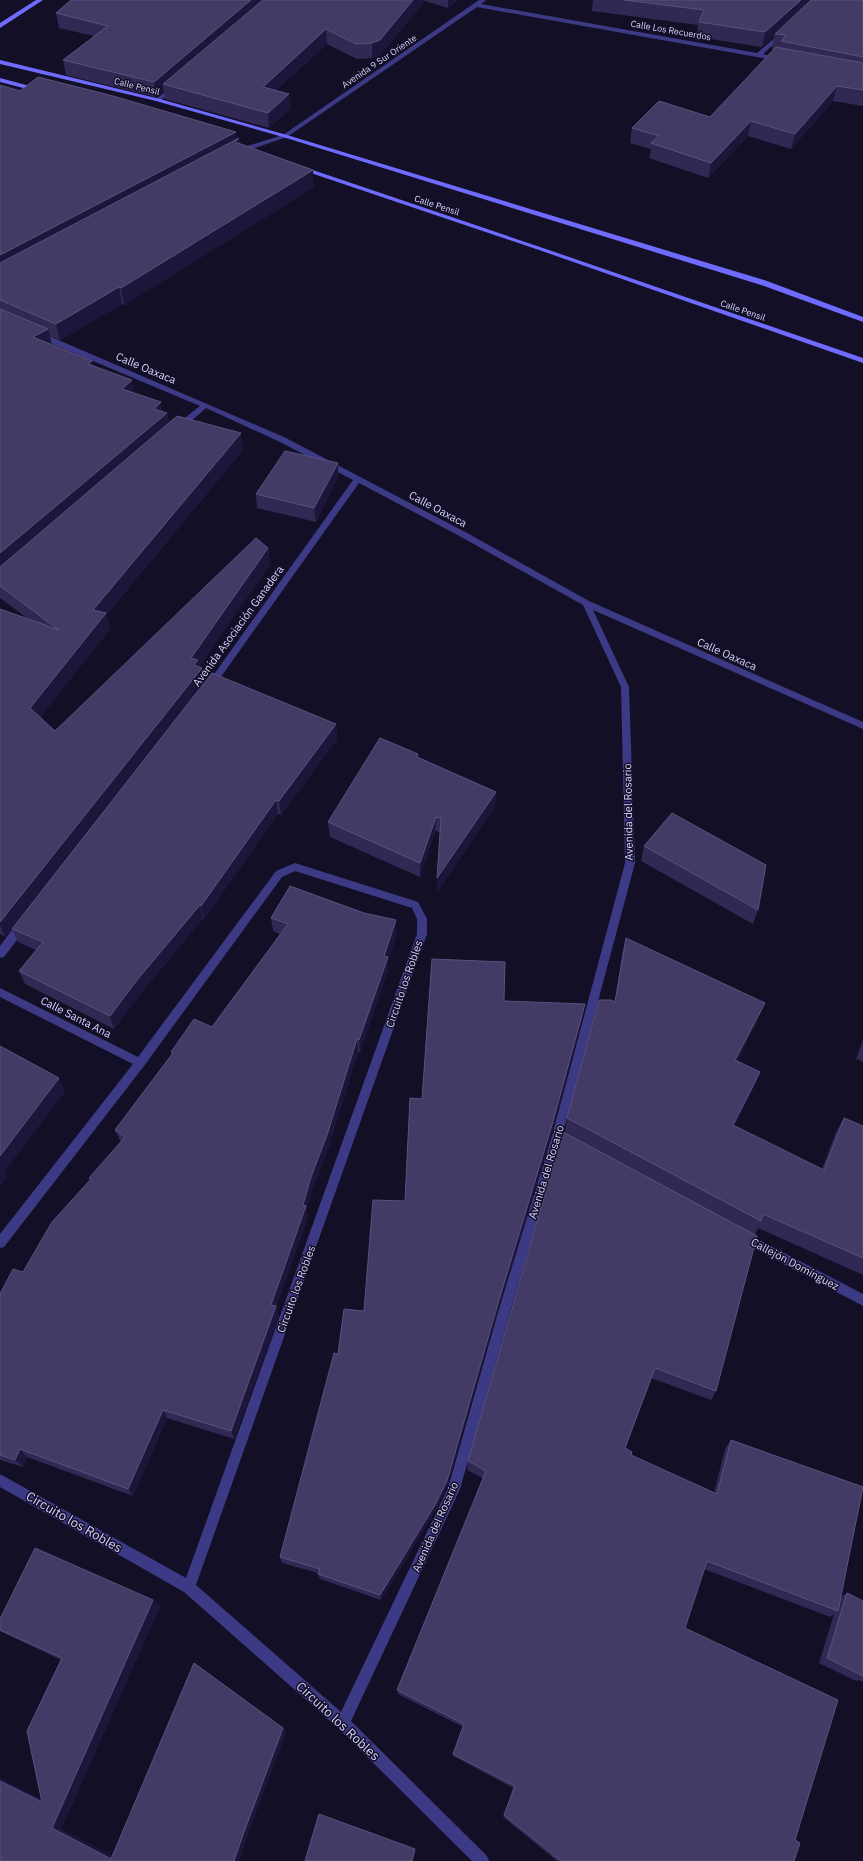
<svg xmlns="http://www.w3.org/2000/svg" width="863" height="1861" viewBox="0 0 863 1861" font-family="'IBM Plex Sans',sans-serif">
<style>
.lines{fill:none;stroke-linecap:round;stroke-linejoin:round}
.minor{fill:#3d3a85;fill-rule:evenodd}
.secondary{fill:#6f6bff;fill-rule:evenodd}
.wall{fill:#312854}
.shaded-wall{fill:#1d163a}
.building{fill:#433a66;stroke:#5a527e}
.labels{text-anchor:middle;dominant-baseline:central;stroke-width:3;stroke-linejoin:round;paint-order:stroke}
.far-street-label{font-size:9px;fill:#d9d4ff;stroke:#130f26}
.street-label{font-size:11px;fill:#d9d4ff;stroke:#130f26}
.near-street-label{font-size:13px;fill:#d9d4ff;stroke:#130f26}
</style>
<rect width="100%" height="100%" fill="#130f26"/>
<g class="lines">
<g class="minor">
<polygon points="479,0 486,0 481,4 757,53 783,31 785,32 785,34 763,54 783,59 780,61 477,7 287,137 240,153 235,152 244,147 283,135"/>
<polygon points="172,86 177,87 160,101 156,101 156,99"/>
<polygon points="36,333 42,333 284,437 469,534 589,601 863,722 863,729 593,610 629,687 635,863 562,1136 511,1309 460,1489 351,1721 487,1856 489,1861 472,1861 338,1728 184,1592 0,1487 0,1474 186,1578 417,934 417,919 412,908 295,871 282,877 144,1066 4,1247 0,1248 0,1234 133,1064 0,997 0,988 138,1057 276,871 295,863 415,901 418,902 427,919 427,934 196,1585 341,1712 448,1488 499,1309 552,1136 625,863 621,687 583,605 463,538 359,483 213,688 207,688 206,686 207,684 353,480 278,441 206,408 182,429 176,429 176,425 200,406 36,337"/>
<polygon points="22,921 26,922 27,925 26,928 4,957 0,958 0,946 18,922"/>
<polygon points="744,1232 863,1294 863,1306 740,1241 738,1237 740,1233"/>
</g>
<g class="secondary">
<polygon points="36,0 43,0 0,28 0,23"/>
<polygon points="0,60 160,99 287,135 767,281 863,317 863,322 761,285 283,137 156,101 0,64"/>
<polygon points="0,78 41,89 42,90 39,92 0,82"/>
<polygon points="301,166 543,248 863,358 863,363 539,250 299,169 298,168"/>
</g>
</g>
<g class="wall">
<polygon points="71,0 458,0 448,8 425,1 380,55 372,58 357,59 327,44 276,90 289,94 290,109 269,128 165,99 164,91 156,97 66,75 63,60 94,36 59,28 56,13"/>
<polygon points="593,0 863,0 863,106 833,101 791,149 748,136 708,178 649,158 651,149 630,143 632,128 710,117 774,49 772,49 774,36 762,47 697,37 698,25 592,11"/>
<polygon points="0,85 20,91 237,139 239,138 240,144 314,187 124,305 122,304 60,340 49,336 52,345 93,365 163,412 167,413 169,423 243,450 106,615 110,629 40,717 55,731 268,548 270,564 199,667 202,668 205,683 336,724 337,739 281,815 278,814 204,919 203,918 141,993 114,1029 25,984 19,971 36,950 18,942 12,929 28,908 5,937 0,934 0,609 27,618 0,598"/>
<polygon points="338,463 338,477 316,522 257,508 256,494"/>
<polygon points="418,754 418,757 496,792 495,806 437,892 440,832 435,831 420,877 330,837 328,822"/>
<polygon points="644,846 758,910 753,924 641,861"/>
<polygon points="271,918 397,934 388,960 388,970 360,1052 358,1052 329,1146 313,1188 306,1210 308,1217 276,1307 279,1316 234,1439 167,1418 133,1496 27,1457 23,1467 0,1460 0,1294 23,1272 90,1180 89,1178 121,1142 115,1130 172,1054 171,1052 212,1027 280,934 273,931"/>
<polygon points="626,938 758,1019 737,1061 760,1072 754,1087 734,1126 822,1169 836,1132 844,1118 863,1126 863,1275 758,1228 755,1235 716,1391 711,1400 651,1378 625,1448 631,1455 714,1493 725,1449 731,1440 841,1597 847,1593 863,1601 863,1682 859,1680 856,1681 819,1663 834,1614 830,1617 704,1569 685,1628 795,1840 794,1861 557,1861 503,1817 513,1788 453,1756 453,1754 463,1727 398,1694 397,1690 483,1478 467,1470 468,1461 565,1133 567,1118 615,1002 622,955"/>
<polygon points="504,1001 583,1016 551,1136 498,1309 447,1487 435,1511 381,1600 320,1579 318,1574 318,1573 282,1563 280,1557 338,1354 364,1311 405,1201 422,1099"/>
<polygon points="863,1040 863,1062 856,1059"/>
<polygon points="153,1600 160,1606 61,1829 112,1856 283,1728 286,1732 248,1833 239,1861 0,1861 41,1799 61,1660 6,1634 0,1631 0,1619"/>
</g>
<g class="shaded-wall">
<polygon points="251,0 270,0 163,84 164,91 156,97 154,82"/>
<polygon points="413,0 425,0 425,1 380,55 372,58 372,43"/>
<polygon points="448,0 458,0 448,8"/>
<polygon points="801,0 814,0 775,34 774,36 762,47 765,32"/>
<polygon points="326,29 327,44 264,101 263,87"/>
<polygon points="837,86 833,101 791,149 795,134"/>
<polygon points="289,94 290,109 269,128 268,113"/>
<polygon points="751,121 748,136 708,178 711,163"/>
<polygon points="236,132 237,140 239,138 241,154 0,274 0,255"/>
<polygon points="313,170 314,187 124,305 121,288"/>
<polygon points="119,287 122,304 60,340 56,324"/>
<polygon points="48,329 52,345 33,337"/>
<polygon points="92,361 96,378 88,364"/>
<polygon points="132,380 135,396 122,389"/>
<polygon points="161,402 163,416 167,413 170,429 0,574 0,553 154,409"/>
<polygon points="241,433 243,450 106,615 110,629 35,724 30,708 93,610"/>
<polygon points="338,463 338,477 316,522 314,508"/>
<polygon points="268,548 270,564 199,667 200,671 202,668 205,684 5,937 0,925 0,922 191,658"/>
<polygon points="336,724 337,739 281,815 279,801"/>
<polygon points="496,792 495,806 437,892 437,878"/>
<polygon points="276,800 278,814 204,919 201,906"/>
<polygon points="436,817 435,831 420,877 420,863"/>
<polygon points="200,905 203,918 141,993 114,1029 110,1016 137,980"/>
<polygon points="396,920 397,934 388,960 388,970 360,1052 359,1040 384,956"/>
<polygon points="765,1003 758,1019 729,1076 735,1060"/>
<polygon points="585,1004 583,1016 551,1136 498,1309 447,1487 435,1511 381,1600 380,1595 499,1300"/>
<polygon points="357,1039 358,1052 329,1146 313,1188 306,1210 308,1217 276,1307 279,1316 234,1439 231,1431 311,1177"/>
<polygon points="760,1072 754,1087 727,1140 733,1125"/>
<polygon points="59,1078 65,1092 5,1171 8,1176 0,1187 0,1156"/>
<polygon points="163,1410 167,1418 133,1496 128,1489"/>
<polygon points="20,1449 27,1457 23,1467 15,1460"/>
<polygon points="153,1600 160,1606 61,1829 119,1859 111,1859 52,1828"/>
<polygon points="283,1728 286,1732 248,1833 239,1861 234,1861 244,1832"/>
<polygon points="0,1778 51,1804 42,1802 0,1781"/>
</g>
<g class="building">
<polygon points="71,0 251,0 154,82 63,60 108,26 56,13"/>
<polygon points="263,0 413,0 380,40 372,43 356,44 326,29 263,87 289,94 268,113 163,84"/>
<polygon points="624,0 801,0 765,32 699,22 704,10"/>
<polygon points="811,0 863,0 863,57 781,41 786,35 775,34"/>
<polygon points="776,47 863,63 863,90 837,86 795,134 751,121 711,163 651,143 659,136 632,128 659,101 710,117"/>
<polygon points="38,77 113,96 236,132 0,255 0,85 20,91"/>
<polygon points="239,138 235,142 313,170 121,288 119,287 56,324 0,300 0,263"/>
<polygon points="0,309 48,329 33,337 92,361 88,364 132,380 122,389 161,402 154,409 167,413 0,553"/>
<polygon points="177,416 241,433 93,610 106,613 30,708 55,731 256,538 268,548 191,658 198,660 194,665 202,668 0,922 0,609 59,630 0,586 0,567"/>
<polygon points="285,451 338,463 314,508 256,494"/>
<polygon points="212,673 336,724 279,801 276,800 201,906 200,905 137,980 110,1016 19,971 43,942 12,929"/>
<polygon points="380,738 418,754 417,757 496,792 437,878 441,818 436,817 420,863 328,822"/>
<polygon points="672,813 766,865 758,910 644,846"/>
<polygon points="290,886 364,913 396,920 384,956 388,957 359,1040 357,1039 327,1135 311,1177 303,1205 306,1206 271,1305 276,1306 231,1431 163,1410 128,1489 20,1449 15,1460 0,1455 0,1294 13,1269 23,1272 52,1222 91,1179 89,1178 125,1137 115,1130 173,1053 171,1052 194,1019 212,1027 288,924 271,918"/>
<polygon points="626,938 765,1003 735,1060 760,1072 733,1125 824,1170 844,1118 863,1126 863,1258 763,1214 761,1221 567,1118 599,1000 611,1000 615,1002"/>
<polygon points="432,959 505,962 504,1001 585,1004 552,1125 499,1300 447,1481 435,1505 380,1595 318,1574 320,1569 280,1557 334,1353 338,1354 344,1309 364,1311 373,1200 405,1201 410,1098 422,1099"/>
<polygon points="0,1046 59,1078 0,1156"/>
<polygon points="563,1132 757,1236 716,1391 655,1368 625,1448 632,1452 631,1455 717,1494 731,1440 863,1487 838,1611 707,1561 685,1628 838,1700 795,1840 800,1843 794,1861 561,1861 504,1815 515,1786 453,1754 464,1724 397,1690 486,1471 468,1461"/>
<polygon points="35,1548 153,1600 52,1828 111,1859 194,1663 283,1728 244,1832 234,1861 0,1861 0,1781 42,1802 27,1731 62,1658 0,1630 0,1619"/>
<polygon points="847,1593 863,1601 863,1676 827,1658"/>
<polygon points="319,1814 415,1849 412,1861 305,1861"/>
</g>
<g class="labels">
<g class="far-street-label">
<text transform="translate(671 30) rotate(10)">Calle Los Recuerdos</text>
<text transform="translate(379 61) rotate(-34)">Avenida 9 Sur Oriente</text>
<text transform="translate(137 86) rotate(14)">Calle Pensil</text>
<text transform="translate(437 205) rotate(18)">Calle Pensil</text>
<text transform="translate(743 310) rotate(19)">Calle Pensil</text>
</g>
<g class="street-label">
<text transform="translate(146 368) rotate(23)">Calle Oaxaca</text>
<text transform="translate(438 509) rotate(28)">Calle Oaxaca</text>
<text transform="translate(238 626) rotate(-54)">Avenida Asociación Ganadera</text>
<text transform="translate(727 654) rotate(24)">Calle Oaxaca</text>
<text transform="translate(628 812) rotate(-91)">Avenida del Rosario</text>
<text transform="translate(404 984) rotate(-71)">Circuito los Robles</text>
<text transform="translate(76 1017) rotate(27)">Calle Santa Ana</text>
<text transform="translate(546 1172) rotate(-73)">Avenida del Rosario</text>
<text transform="translate(795 1264) rotate(28)">Callejón Domínguez</text>
<text transform="translate(296 1289) rotate(-70)">Circuito los Robles</text>
<text transform="translate(435 1527) rotate(-66)">Avenida del Rosario</text>
</g>
<g class="near-street-label">
<text transform="translate(74 1522) rotate(30)">Circuito los Robles</text>
<text transform="translate(338 1721) rotate(43)">Circuito los Robles</text>
</g>
</g>
</svg>
